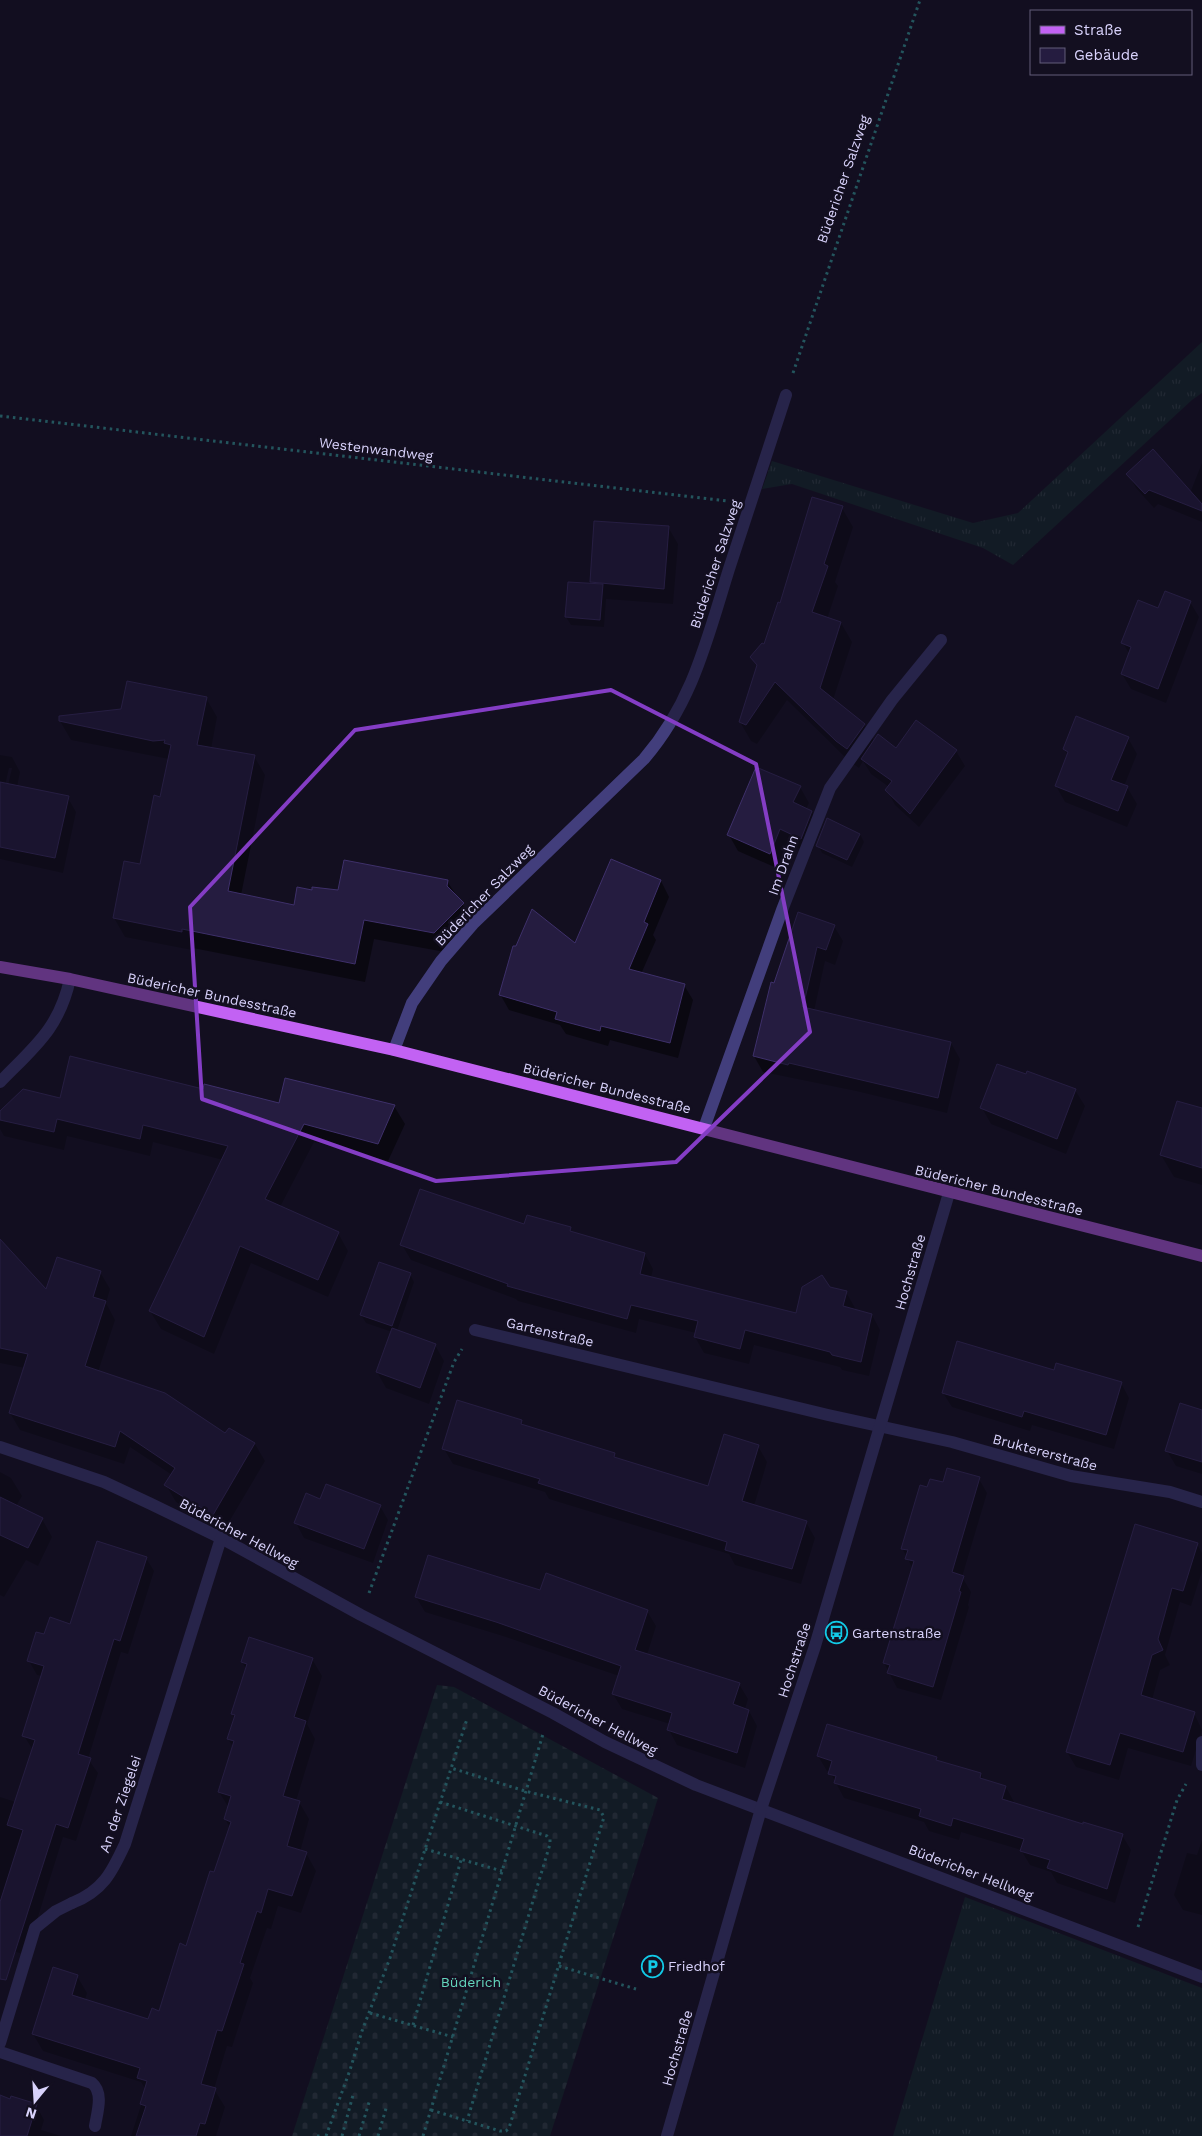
<svg xmlns="http://www.w3.org/2000/svg" width="1202" height="2136" viewBox="0 0 1202 2136" font-family="'Work Sans',sans-serif">
<style>
.grass{fill:url(#grass-tufts)}
.cemetery{fill:url(#cemetery-stones)}
.shadow{fill:#0007;fill-rule:evenodd}
.building{fill:#251c40;stroke:#3e306a}
.lines{fill:none;stroke-linecap:round;stroke-linejoin:round}
.path{stroke:#38aaa7;stroke-width:3;stroke-dasharray:2.5 4;stroke-linecap:butt}
.service{stroke:#423e7c;stroke-width:12}
.minor{stroke:#423e7c;stroke-width:12}
.primary{stroke:#c262f3;stroke-width:12}
.marked{fill:none;stroke:#843dc5;stroke-width:4;stroke-linejoin:round}
.labels{text-anchor:middle;dominant-baseline:central;stroke-width:5;stroke-linejoin:round;paint-order:stroke}
.street-label{font-size:14px;fill:#d8d2fb;stroke:#130f20}
.poi-label{font-size:14px;fill:#d8d2fb;stroke:#130f20;text-anchor:start}
.park-label{font-size:14px;fill:#64d5bd;stroke:#130f20}
</style>
<defs>
<pattern id="grass-tufts" width="24" height="20" patternUnits="userSpaceOnUse" patternTransform="scale(1.25)"><rect width="24" height="20" fill="#122a2a"/><path d="M3 7l-1-3M5 7V3M7 7l1-3M15 17l-1-3M17 17v-4M19 17l1-3" fill="none" stroke="#34484a"/></pattern>
<pattern id="cemetery-stones" width="16" height="16" patternUnits="userSpaceOnUse" patternTransform="scale(1.25)"><rect width="16" height="16" fill="#122a2a"/><path d="M2 7V4a2 2 0 0 1 4 0v3zM10 15v-3a2 2 0 0 1 4 0v3z" fill="#34484a"/></pattern>
</defs>
<rect width="100%" height="100%" fill="#130f20"/>
<g class="grass">
<polygon points="1202,342 1202,393 1192,400 1013,565 983,548 792,484 762,489 772,461 973,523 1018,513"/>
<polygon points="965,1897 1202,1988 1202,2136 893,2136"/>
</g>
<polygon class="cemetery" points="437,1685 454,1687 658,1798 550,2136 292,2136"/>
<g class="shadow">
<polygon points="1202,463 1202,522 1158,504 1154,508 1136,488 1128,474 1190,493"/>
<polygon points="842,508 853,527 835,582 838,586 827,619 841,623 852,642 833,700 864,724 874,741 896,750 956,751 965,766 919,827 895,805 887,790 889,787 871,774 863,761 859,768 848,760 787,700 757,744 751,741 740,722 758,668 752,658 765,646 781,604"/>
<polygon points="668,527 678,544 673,604 606,599 604,627 571,625 566,617 569,583 593,585 591,582"/>
<polygon points="1190,602 1199,617 1166,703 1131,689 1122,674 1130,655 1123,643 1159,610"/>
<polygon points="206,698 217,717 211,749 254,756 265,775 241,895 294,906 313,891 339,891 447,881 474,922 445,952 374,939 365,982 193,948 192,950 125,937 114,918 141,865 161,798 169,759 71,740 60,721"/>
<polygon points="1128,738 1137,754 1124,786 1127,787 1137,804 1127,827 1065,802 1056,786 1068,755 1064,749"/>
<path d="M 0,755 L 12,757 L 20,772 L 17,787 L 68,798 L 76,812 L 63,873 L 0,859 ZM 9,768 L 12,768 L 7,790 L 4,790 Z"/>
<polygon points="800,787 809,803 806,809 812,812 821,828 811,854 790,844 779,869 738,851 729,835"/>
<polygon points="860,834 864,842 852,867 822,853 818,845"/>
<polygon points="612,861 661,881 669,897 653,935 656,940 641,974 684,985 693,1000 678,1058 610,1040 608,1046 566,1034 560,1025 509,1010 500,994 576,945"/>
<polygon points="834,926 843,941 835,965 825,961 814,1011 951,1043 960,1059 947,1113 856,1091 763,1072 754,1056 774,984"/>
<polygon points="204,1090 280,1105 394,1106 405,1124 388,1161 314,1142 280,1207 338,1233 348,1251 328,1297 251,1263 214,1354 161,1329 150,1311 223,1160 153,1142 150,1156 67,1136 64,1150 4,1136 0,1129 0,1112 61,1099"/>
<polygon points="1075,1090 1085,1106 1066,1154 991,1124 982,1108"/>
<polygon points="1202,1110 1202,1185 1174,1177 1161,1155"/>
<polygon points="525,1226 570,1228 573,1234 645,1254 653,1269 651,1278 796,1315 829,1288 846,1292 855,1308 854,1310 872,1315 880,1330 869,1376 842,1370 840,1367 754,1345 749,1364 704,1353 695,1337 696,1333 639,1319 636,1333 518,1301 516,1299 411,1260 402,1245"/>
<polygon points="0,1241 47,1291 100,1272 110,1289 106,1303 115,1320 98,1372 226,1435 229,1429 255,1444 265,1461 223,1532 176,1502 166,1485 172,1475 130,1447 124,1464 20,1430 10,1413 25,1368 0,1363"/>
<polygon points="410,1274 414,1282 397,1331 435,1345 444,1361 429,1404 386,1388 377,1372 392,1332 366,1323 361,1315"/>
<polygon points="1055,1371 1121,1383 1129,1398 1114,1449 1032,1425 1030,1431 952,1407 943,1393"/>
<polygon points="1202,1411 1202,1474 1176,1466 1167,1451"/>
<polygon points="521,1421 525,1427 614,1455 617,1459 709,1488 758,1446 767,1462 754,1506 806,1522 815,1538 801,1584 735,1565 729,1554 549,1499 545,1492 453,1464 444,1449"/>
<polygon points="0,1472 11,1478 22,1496 16,1506 42,1519 52,1537 38,1566 26,1560 4,1597 0,1595"/>
<polygon points="979,1479 987,1493 962,1577 971,1592 968,1605 969,1607 941,1700 897,1688 884,1663 913,1569 902,1548 928,1488 944,1484"/>
<polygon points="321,1501 380,1506 388,1520 373,1563 304,1538 296,1523"/>
<polygon points="1197,1544 1202,1553 1202,1571 1191,1606 1180,1602 1165,1655 1170,1665 1160,1670 1152,1700 1194,1713 1202,1730 1191,1766 1128,1748 1119,1780 1076,1767 1067,1752"/>
<polygon points="146,1558 154,1571 128,1654 121,1652 88,1759 98,1773 76,1841 63,1837 26,1955 0,1947 0,1797 16,1802 33,1750 24,1736 42,1676 37,1675 29,1661 45,1636 71,1625"/>
<polygon points="541,1592 647,1611 656,1626 647,1655 739,1684 748,1699 745,1709 749,1711 757,1726 745,1768 677,1745 669,1730 670,1724 622,1709 613,1694 619,1676 506,1637 425,1612 416,1597"/>
<polygon points="312,1659 322,1676 307,1724 315,1739 296,1801 299,1802 309,1819 300,1852 306,1853 316,1871 301,1913 278,1906 271,1929 267,1928 250,1978 253,1983 232,2047 227,2046 214,2089 225,2107 216,2136 131,2136 146,2090 141,2082 43,2051 33,2034 77,1976 87,1993 85,2000 149,2020 160,2012 215,1874 230,1828 225,1819 229,1808 219,1792 233,1747 228,1739 235,1718 232,1714 246,1669 242,1662"/>
<polygon points="818,1756 936,1758 938,1762 981,1774 984,1781 1006,1787 1014,1802 1014,1804 1122,1835 1131,1850 1115,1903 1057,1883 1051,1872 1030,1865 1021,1850 961,1832 959,1840 929,1831 924,1822 844,1798 830,1772 827,1771"/>
<polygon points="1202,1840 1202,1915 1183,1910 1174,1895 1187,1853 1197,1855"/>
<polygon points="0,2097 36,2105 44,2120 41,2130 61,2136 0,2136"/>
</g>
<g class="building">
<polygon points="1153,449 1202,504 1202,511 1149,490 1145,494 1126,474"/>
<polygon points="812,497 843,506 824,564 828,566 812,612 841,622 820,688 865,724 847,749 836,741 775,682 746,725 739,722 757,665 750,657 762,643 764,644 778,602 780,603"/>
<polygon points="594,521 669,526 664,589 590,582"/>
<polygon points="568,582 603,584 600,620 565,617"/>
<polygon points="1165,591 1191,601 1158,689 1121,674 1131,647 1121,643 1138,600 1158,608"/>
<polygon points="127,681 207,697 197,745 255,755 228,891 294,905 297,887 312,890 312,887 338,890 344,860 448,880 447,886 464,903 434,933 364,920 355,964 182,929 182,932 113,918 124,861 140,864 154,795 160,797 171,745 164,743 165,740 153,741 59,721 59,716 121,709"/>
<polygon points="1076,716 1129,737 1111,780 1128,786 1118,811 1055,786 1068,752 1063,749"/>
<polygon points="916,720 957,750 910,814 885,790 892,781 861,759 878,734 896,748"/>
<polygon points="756,767 801,786 793,802 812,811 801,839 780,829 770,854 727,835"/>
<polygon points="0,782 69,796 55,858 0,847"/>
<polygon points="827,818 860,834 847,860 816,846"/>
<polygon points="611,859 661,880 644,922 648,924 629,969 685,984 670,1043 601,1026 600,1031 555,1019 557,1012 499,995 513,946 516,946 532,909 575,943"/>
<polygon points="798,912 835,925 826,950 817,947 803,1007 951,1042 938,1098 789,1063 788,1065 753,1056 771,982 774,983"/>
<polygon points="70,1056 203,1089 204,1084 279,1103 285,1078 395,1105 378,1144 304,1124 265,1199 339,1232 318,1280 240,1246 204,1337 149,1311 228,1146 143,1125 140,1139 57,1119 54,1132 0,1120 0,1111 23,1089 60,1098"/>
<polygon points="997,1064 1026,1074 1027,1071 1076,1089 1057,1139 980,1108"/>
<polygon points="1177,1101 1202,1108 1202,1168 1160,1155"/>
<polygon points="420,1189 524,1224 527,1215 571,1227 570,1231 645,1253 640,1274 796,1313 802,1287 822,1275 830,1287 847,1291 843,1306 872,1314 861,1362 832,1355 830,1352 745,1330 740,1349 694,1337 698,1321 631,1305 627,1319 507,1286 508,1284 400,1245"/>
<polygon points="0,1239 46,1289 57,1257 101,1271 93,1297 106,1301 85,1366 165,1393 225,1433 229,1428 255,1443 213,1515 164,1485 175,1468 120,1431 115,1447 9,1413 28,1354 0,1348"/>
<polygon points="379,1262 411,1273 392,1326 360,1315"/>
<polygon points="392,1328 436,1344 420,1388 376,1372"/>
<polygon points="957,1341 1054,1370 1056,1363 1122,1382 1106,1435 1024,1411 1022,1417 942,1393"/>
<polygon points="457,1400 522,1420 521,1424 615,1453 614,1457 708,1486 724,1434 759,1445 742,1501 807,1521 792,1569 725,1550 727,1542 538,1483 540,1479 442,1449"/>
<polygon points="1180,1403 1202,1410 1202,1462 1165,1451"/>
<polygon points="947,1468 980,1477 952,1572 964,1576 959,1591 961,1592 933,1687 887,1673 890,1665 883,1663 914,1561 905,1559 908,1550 901,1549 920,1485 927,1487 930,1479 943,1482"/>
<polygon points="326,1484 381,1505 364,1549 294,1523 306,1493 320,1499"/>
<polygon points="0,1497 43,1518 28,1548 0,1535"/>
<polygon points="1135,1524 1198,1543 1183,1591 1172,1588 1158,1639 1163,1650 1152,1655 1141,1695 1195,1712 1183,1752 1120,1733 1110,1765 1066,1752"/>
<polygon points="97,1541 147,1557 120,1641 114,1639 78,1754 91,1758 68,1828 56,1824 6,1980 0,1979 0,1902 23,1830 7,1825 35,1740 22,1736 44,1666 27,1661 36,1632 44,1634 50,1617 70,1624"/>
<polygon points="428,1555 540,1590 546,1573 648,1610 635,1650 740,1683 733,1704 749,1710 737,1753 667,1730 672,1713 612,1694 621,1666 496,1622 415,1597"/>
<polygon points="249,1637 313,1658 294,1717 306,1721 283,1796 300,1801 287,1846 307,1852 292,1896 268,1889 261,1913 257,1911 240,1963 244,1964 222,2031 217,2030 201,2084 216,2088 205,2124 200,2123 196,2136 136,2136 146,2106 140,2104 147,2081 137,2078 140,2068 32,2034 53,1967 78,1975 72,1995 148,2019 152,2008 159,2011 180,1943 186,1946 210,1871 214,1872 231,1822 224,1819 231,1796 218,1792 234,1741 227,1739 235,1715 231,1714 247,1664 241,1662"/>
<polygon points="827,1724 937,1757 936,1760 981,1773 980,1778 1006,1786 1002,1799 1083,1824 1083,1822 1123,1834 1107,1889 1047,1868 1050,1860 1020,1851 1024,1839 953,1818 951,1826 919,1816 921,1809 834,1783 836,1776 828,1774 832,1761 817,1756"/>
<polygon points="0,2095 10,2099 11,2096 37,2104 27,2136 0,2136"/>
</g>
<g class="lines">
<g class="path">
<polyline points="793,373 920,0"/>
<polyline points="0,416 727,501"/>
<polyline points="369,1593 454,1362 462,1349"/>
<polyline points="440,1802 547,1836 550,1839 550,1844 467,2121"/>
<polyline points="425,1849 502,1871"/>
<polyline points="1138,1927 1177,1800 1186,1784"/>
<polyline points="559,1966 636,1989"/>
<polyline points="370,2013 453,2037"/>
<polyline points="413,2025 461,1860"/>
<polyline points="431,2110 500,2131 506,2131 509,2128 604,1817 600,1810 525,1791 451,1768"/>
<polyline points="317,2136 322,2136"/>
<polyline points="326,2136 350,2070 362,2031 390,1958 467,1719"/>
<polyline points="342,2136 353,2095"/>
<polyline points="359,2136 370,2099"/>
<polyline points="378,2136 387,2105"/>
<polyline points="423,2136 543,1734"/>
</g>
<g class="service">
<polyline points="0,2043 35,1928 56,1911 72,1903"/>
<path d="M 0,2052 L 92,2083 C 104,2093 97,2113 95,2126"/>
</g>
<g class="minor">
<path d="M 394,1050 L 412,1003 L 441,961 L 473,924 L 644,759 C 693,702 707,639 729,569 C 748,511 767,453 786,395"/>
<path d="M 0,1082 C 34,1047 59,1029 70,979"/>
<polyline points="704,1128 782,910 830,788 892,700 941,640"/>
<polyline points="475,1330 828,1415 952,1442 1071,1476 1170,1492 1202,1502"/>
<polyline points="0,1447 104,1482 151,1504 221,1538 361,1615 553,1713 605,1742 696,1785 1202,1977"/>
<polyline points="1202,1742 1202,1765"/>
<path d="M 72,1903 C 103,1891 112,1872 125,1844 L 221,1538"/>
<polyline points="667,2136 761,1809 815,1646 949,1193"/>
</g>
<polyline class="primary" points="0,967 70,979 394,1050 1202,1256"/>
</g>
<path d="M0 0H1202V2136H0ZM 611,690 L 756,764 L 810,1032 L 676,1162 L 436,1181 L 202,1099 L 190,907 L 355,730 Z" fill="#130f20" fill-opacity=".55" fill-rule="evenodd"/>
<path class="marked" d="M 611,690 L 756,764 L 810,1032 L 676,1162 L 436,1181 L 202,1099 L 190,907 L 355,730 Z"/>
<defs>
<symbol id="bus-ring" viewBox="-11 -11 22 22"><circle r="9.5" fill="#130f20" stroke="#12cae7" stroke-width="1.5"/><path d="M-5-6H5V4H4V6H2V4H-2V6H-4V4H-5ZM-3.5-4V0h7V-4ZM-3.5 1.2v1.5H-2V1.2ZM2 1.2v1.5H3.5V1.2Z" fill="#12cae7"/></symbol>
<symbol id="parking-ring" viewBox="-11 -11 22 22"><circle r="9.5" fill="#130f20" stroke="#12cae7" stroke-width="1.5"/><path d="M-3.5-5.5H1a3.5 3.5 0 0 1 0 7H-1V5.5H-3.5ZM-1-3.4V-.6H.8a1.4 1.4 0 0 0 0-2.8Z" fill="#12cae7"/></symbol>
</defs>
<g fill-rule="evenodd">
<use href="#bus-ring" x="824" y="1620" width="25" height="25"/>
<use href="#parking-ring" x="640" y="1954" width="25" height="25"/>
</g>
<g class="labels">
<g class="street-label">
<text transform="translate(843 179) rotate(-71)">Büdericher Salzweg</text>
<text transform="translate(376 449) rotate(7)">Westenwandweg</text>
<text transform="translate(715 564) rotate(-72)">Büdericher Salzweg</text>
<text transform="translate(783 865) rotate(-70)">Im Drahn</text>
<text transform="translate(484 895) rotate(-46)">Büdericher Salzweg</text>
<text transform="translate(212 995) rotate(12)">Büdericher Bundesstraße</text>
<text transform="translate(607 1088) rotate(14)">Büdericher Bundesstraße</text>
<text transform="translate(999 1190) rotate(14)">Büdericher Bundesstraße</text>
<text transform="translate(910 1272) rotate(-74)">Hochstraße</text>
<text transform="translate(550 1332) rotate(13)">Gartenstraße</text>
<text transform="translate(1045 1452) rotate(15)">Bruktererstraße</text>
<text transform="translate(239 1533) rotate(28)">Büdericher Hellweg</text>
<text transform="translate(794 1660) rotate(-72)">Hochstraße</text>
<text transform="translate(598 1720) rotate(28)">Büdericher Hellweg</text>
<text transform="translate(120 1804) rotate(-71)">An der Ziegelei</text>
<text transform="translate(971 1872) rotate(21)">Büdericher Hellweg</text>
<text transform="translate(677 2048) rotate(-74)">Hochstraße</text>
</g>
<g class="poi-label">
<text x="852" y="1633">Gartenstraße</text>
<text x="668" y="1966">Friedhof</text>
</g>
<g class="park-label">
<text x="471" y="1982">Büderich</text>
</g>
</g>
<rect x="1030" y="10" width="162" height="65" fill="#130f20" stroke="#625d78"/>
<rect x="1040" y="26" width="25" height="8" fill="#c262f3" stroke="#625d78"/>
<text x="1074" y="35" font-size="15" fill="#d8d2fb">Straße</text>
<rect x="1040" y="48" width="25" height="15" fill="#251c40" stroke="#625d78"/>
<text x="1074" y="60" font-size="15" fill="#d8d2fb">Gebäude</text>
<g transform="translate(35 2101) rotate(198)" stroke="#130f20" stroke-width="4" paint-order="stroke">
<path d="M0-4L9 19L0 12L-9 19Z" fill="#d8d2fb"/>
<text y="-8" font-size="14" font-weight="bold" text-anchor="middle" fill="#d8d2fb">N</text>
</g>
</svg>
